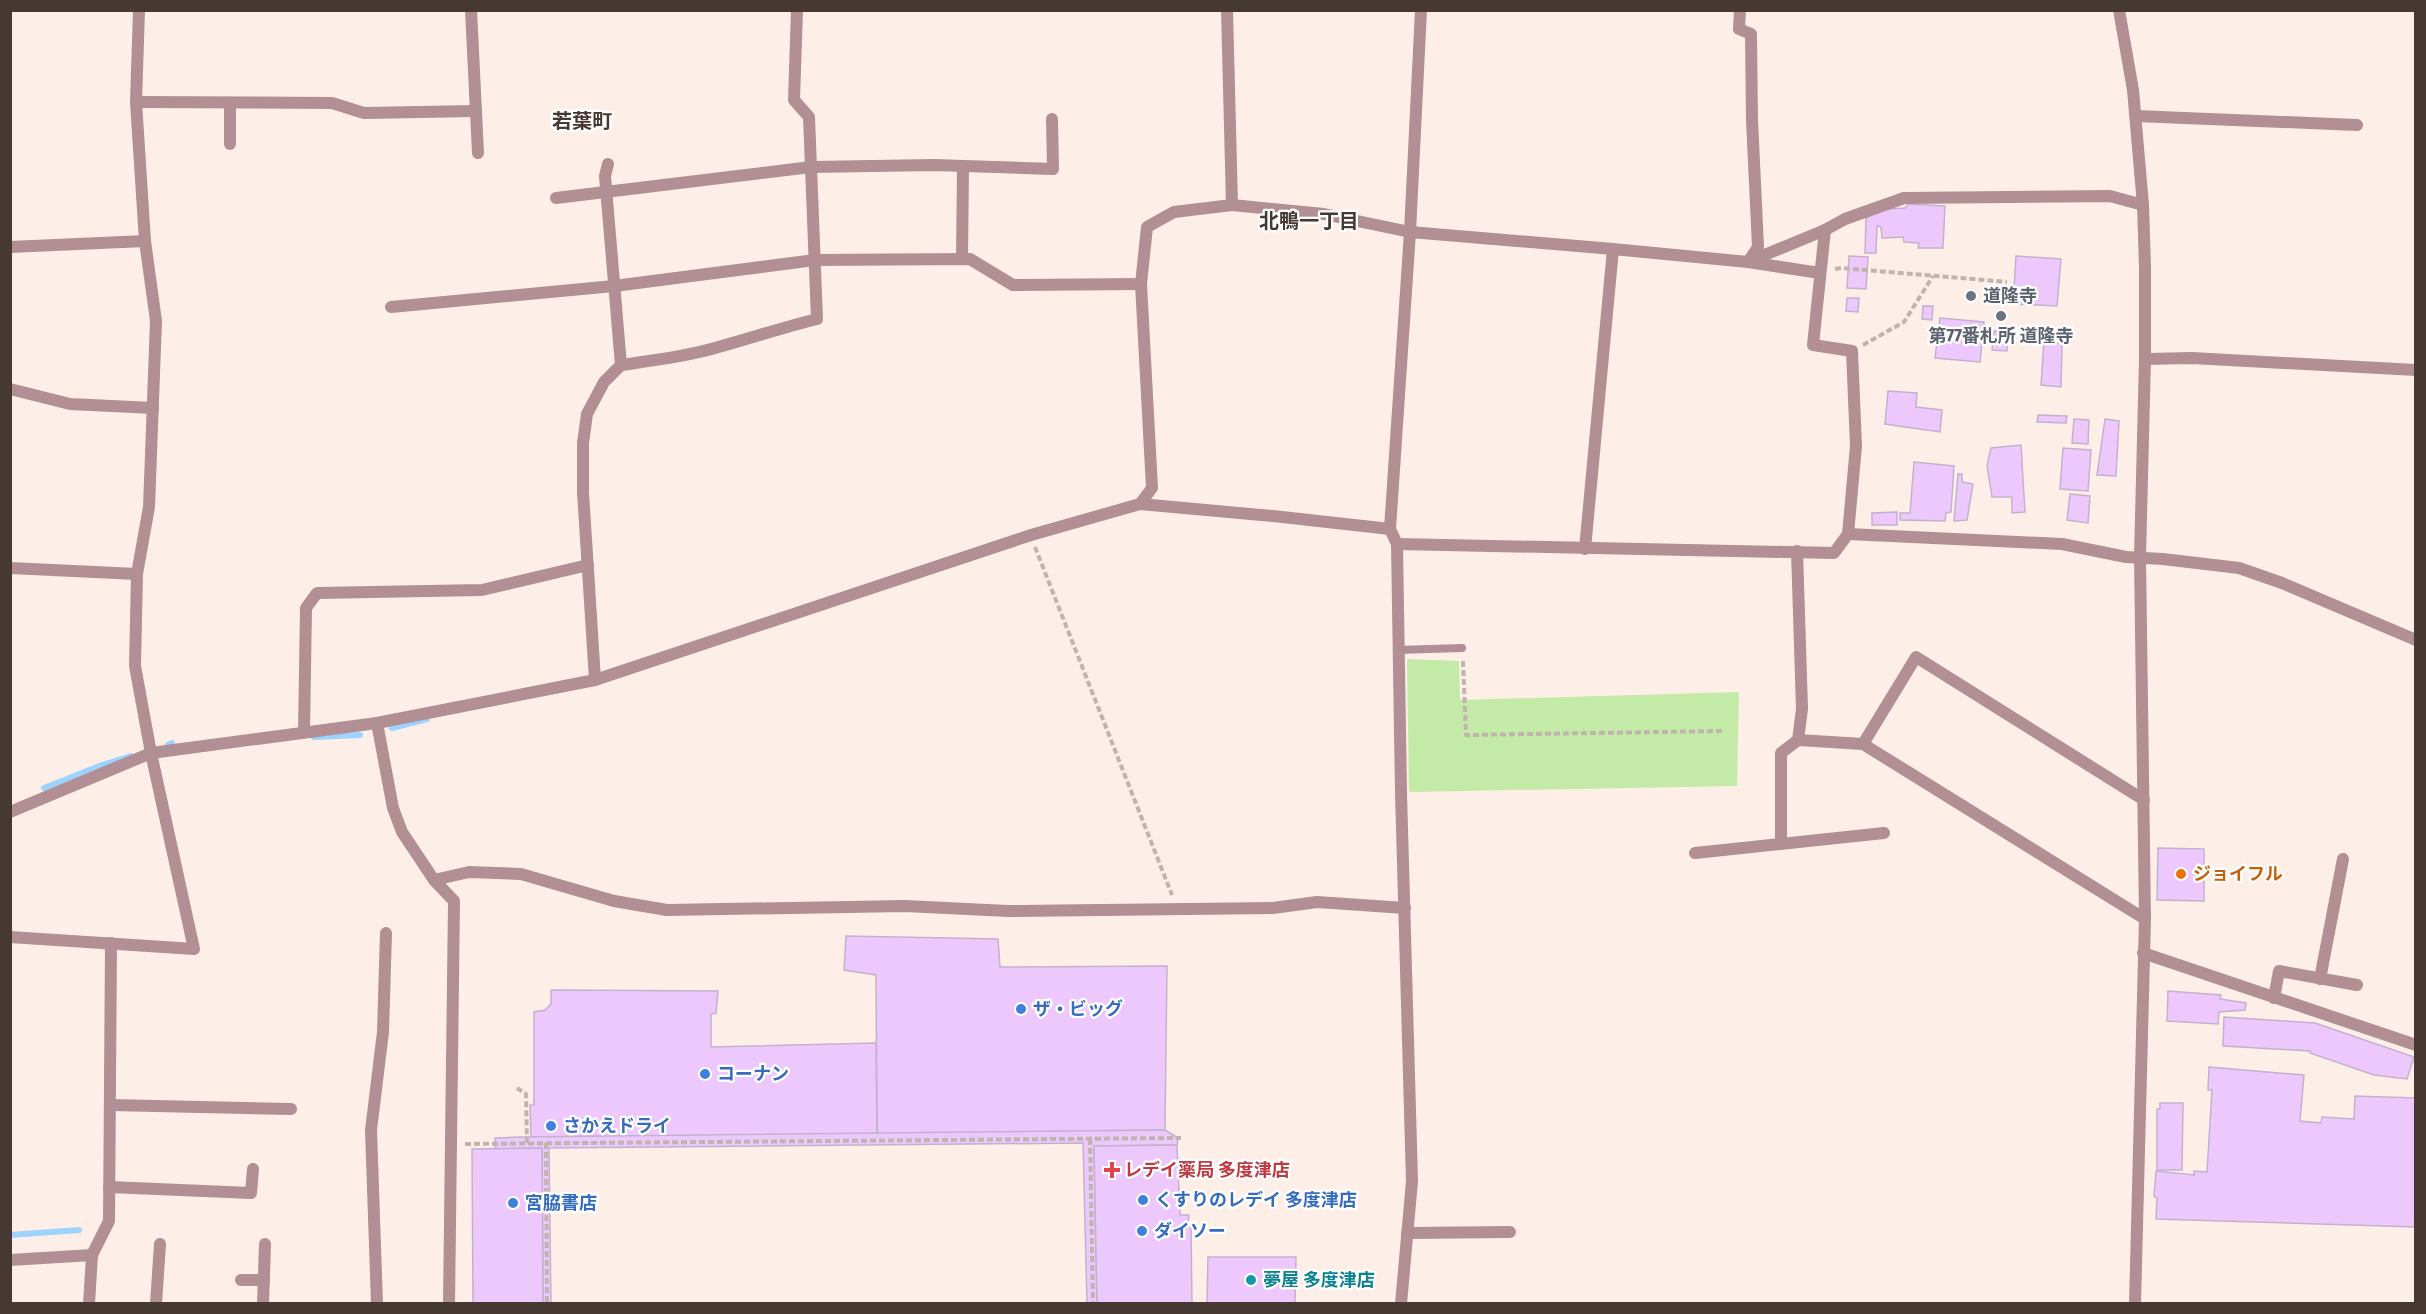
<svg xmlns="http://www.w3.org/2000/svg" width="2426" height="1314" viewBox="0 0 2426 1314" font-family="'Fira Sans Condensed','Noto Sans JP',sans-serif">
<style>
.green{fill:#c4eaa7}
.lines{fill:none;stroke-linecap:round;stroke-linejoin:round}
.stream{stroke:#9ed3fd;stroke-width:6}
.building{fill:#edc8fc;stroke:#c4b1cd;stroke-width:1.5}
.path{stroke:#c1b3ad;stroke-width:4;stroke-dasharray:6 3;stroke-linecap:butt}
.service{stroke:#b28e95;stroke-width:8}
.minor{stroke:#b28e95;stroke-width:12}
.tertiary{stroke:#b28e95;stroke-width:12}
.worship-dot{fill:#6b7280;stroke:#fff;stroke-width:2}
.food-dot{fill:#e8710a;stroke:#fff;stroke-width:2}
.shop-dot{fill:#3f7fe0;stroke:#fff;stroke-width:2}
.health-dot{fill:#e0444e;stroke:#fff;stroke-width:2}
.culture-dot{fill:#0f9aa8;stroke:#fff;stroke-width:2}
.labels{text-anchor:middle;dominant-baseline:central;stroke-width:4.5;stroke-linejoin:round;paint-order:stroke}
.worship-label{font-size:18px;font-weight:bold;fill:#5b616d;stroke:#fff;text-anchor:start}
.food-label{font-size:18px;font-weight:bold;fill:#c56008;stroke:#fff;text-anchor:start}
.shop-label{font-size:18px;font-weight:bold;fill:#366cbe;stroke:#fff;text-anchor:start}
.health-label{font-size:18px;font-weight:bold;fill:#be3a42;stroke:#fff;text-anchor:start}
.culture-label{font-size:18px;font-weight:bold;fill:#0d838f;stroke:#fff;text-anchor:start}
.neighbourhood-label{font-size:20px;font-weight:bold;fill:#463832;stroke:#fff}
</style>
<rect width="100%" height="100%" fill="#fdefe8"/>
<polygon class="green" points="1407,659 1459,661 1460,700 1739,692 1737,786 1409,792"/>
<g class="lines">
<g class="stream">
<polyline points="392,728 427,719"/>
<polyline points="314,737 360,735"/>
<polyline points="168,745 172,743"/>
<polyline points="44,788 102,765 131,756"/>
<polyline points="10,1235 79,1230"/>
</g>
</g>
<g class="building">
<polygon points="1908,204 1945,206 1943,248 1918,248 1919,243 1904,242 1903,237 1882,238 1881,227 1877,226 1876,253 1865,253 1866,218 1882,209 1905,208"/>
<polygon points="1849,256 1868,257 1866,289 1847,288"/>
<polygon points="2016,256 2061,259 2057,306 2013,304"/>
<polygon points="1847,298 1859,298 1858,312 1846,311"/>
<polygon points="1923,306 1933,306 1932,320 1922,319"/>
<polygon points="1940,318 1984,322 1980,362 1935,358"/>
<polygon points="1994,331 2008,332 2007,351 1992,350"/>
<polygon points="2044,341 2062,344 2061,387 2041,385"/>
<polygon points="1888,391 1917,393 1916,407 1942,410 1940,432 1885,424"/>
<polygon points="2038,415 2067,416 2066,423 2037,422"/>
<polygon points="2074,419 2089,420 2088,444 2072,443"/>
<polygon points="2105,419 2119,421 2116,476 2097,475"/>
<polygon points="2021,445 2025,512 2012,513 2012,497 1992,497 1987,465 1991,448"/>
<polygon points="2063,448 2091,450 2088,491 2060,489"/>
<polygon points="1914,462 1954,466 1951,512 1946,513 1945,521 1900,520 1900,513 1910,513"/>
<polygon points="1958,474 1962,474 1962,482 1973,484 1967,520 1954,521"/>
<polygon points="2070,494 2090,496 2088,523 2067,520"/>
<polygon points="1897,512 1897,525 1872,525 1872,513"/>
<polygon points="2158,848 2204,849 2204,901 2157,900"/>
<polygon points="846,936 998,939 1000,967 1167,966 1165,1130 877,1134 876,975 844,970"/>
<polygon points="551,990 718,991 716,1013 711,1014 711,1047 876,1043 877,1134 531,1137 530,1105 534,1105 534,1012 545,1010 551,1004"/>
<polygon points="2168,991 2221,995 2220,999 2246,1003 2245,1010 2219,1012 2218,1024 2167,1021"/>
<polygon points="2224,1017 2315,1023 2414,1057 2407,1079 2374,1075 2310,1053 2310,1051 2223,1046"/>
<polygon points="2209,1067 2304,1075 2300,1121 2321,1123 2322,1117 2354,1119 2355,1096 2416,1098 2416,1227 2156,1219 2157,1198 2154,1196 2156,1171 2194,1175 2194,1171 2207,1172 2212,1090 2208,1090"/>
<polygon points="2160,1103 2183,1103 2182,1170 2157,1170 2157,1109 2160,1109"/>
<polygon points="1165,1130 1178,1138 1177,1145 1094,1146 1097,1304 1087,1304 1083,1143 549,1148 551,1304 543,1304 542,1148 495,1149 495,1138 520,1137"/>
<polygon points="1177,1145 1180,1215 1189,1215 1188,1223 1191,1225 1192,1304 1097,1304 1094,1146"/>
<polygon points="542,1148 543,1304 473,1304 472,1149"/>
<polygon points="1208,1257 1296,1257 1295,1304 1207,1304"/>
</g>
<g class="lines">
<g class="path">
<polyline points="1835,269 1841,268 2007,282"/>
<polyline points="1863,345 1904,322 1933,276"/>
<polyline points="1035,547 1172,895"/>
<polyline points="1463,661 1466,735 1725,731"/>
<polyline points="517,1088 526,1094 527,1143"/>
<polyline points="1090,1139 1093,1304"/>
<polyline points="546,1143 547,1304"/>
<polyline points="465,1144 1181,1138"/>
</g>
<polyline class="service" points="1398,650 1462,648"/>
<g class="minor">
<polyline points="471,10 478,153"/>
<polyline points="1227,10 1232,205"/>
<polyline points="1740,10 1739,29 1751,34 1752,120 1758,247 1748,262"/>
<polyline points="136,102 332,103 364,113 476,111"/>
<polyline points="230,103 230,144"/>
<polyline points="2136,116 2357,125"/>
<polyline points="556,198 811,167 934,165 1053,169 1052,119"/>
<polyline points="10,247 145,241"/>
<polyline points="962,259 963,166"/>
<polyline points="1750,261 1825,230 1845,219 1904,198 2110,196 2143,205"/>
<polyline points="391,307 614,286 815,260 970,259 1013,285 1141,284"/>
<path d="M 621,365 C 655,360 689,356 722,346 C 754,337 785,327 817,319 L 809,117 L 794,100 L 797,10"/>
<polyline points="10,389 70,404 153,408"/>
<polyline points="1140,504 1152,488 1141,284 1147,227 1174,212 1232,205 1324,214 1410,232 1613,249 1748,262 1820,273"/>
<polyline points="1848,534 2062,544 2126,557 2163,559 2239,568 2282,583 2416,640"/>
<polyline points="1397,544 1834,553 1848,534 1856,446 1852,351 1813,345 1825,230"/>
<polyline points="1585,549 1613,249"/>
<polyline points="10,568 137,574"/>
<polyline points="595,680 583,492 583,443 587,414 604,382 621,365 605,176 608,164"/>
<polyline points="377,723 393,808 402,832 434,880 469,872 521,874 614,901 667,910 905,906 1008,911 1273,908 1317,902 1405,908"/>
<polyline points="304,732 306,608 317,593 482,590 588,565"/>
<polyline points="1798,740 1863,744 2145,919"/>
<polyline points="1863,744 1916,657 2144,800"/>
<polyline points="10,812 151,753 377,723 595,680 1031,535 1140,504 1273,516 1390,529"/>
<polyline points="1781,844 1781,753 1798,740 1802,709 1797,551"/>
<polyline points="1695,853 1884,833"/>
<polyline points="10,937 194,949 151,753 135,666 137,574 149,507 156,321 145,241 136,102 139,10"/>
<polyline points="2143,953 2416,1045"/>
<polyline points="2320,979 2343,859"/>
<polyline points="2274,998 2279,971 2357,985"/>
<polyline points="110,1105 291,1109"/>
<polyline points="109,1187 251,1193 253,1169"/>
<polyline points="1407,1233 1510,1232"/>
<polyline points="10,1260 92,1255"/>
<polyline points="241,1280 264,1280"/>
<polyline points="89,1304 92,1255 109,1221 111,943"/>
<polyline points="156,1304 160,1244"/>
<polyline points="263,1304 265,1244"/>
<polyline points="377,1304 371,1130 383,1032 386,933"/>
<polyline points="1401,1304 1412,1181 1401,793 1397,544 1390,529 1410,232 1421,10"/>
</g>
<g class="tertiary">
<polyline points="2119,10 2133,90 2143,205 2145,268 2145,359 2140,557 2145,919 2135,1304"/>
<polyline points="2145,359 2192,358 2416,370"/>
<polyline points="434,880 454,901 449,1304"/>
</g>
</g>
<g class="worship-dot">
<circle cx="1971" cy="296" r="6"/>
<circle cx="2001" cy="316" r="6"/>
</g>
<circle class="food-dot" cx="2181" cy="874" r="6"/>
<g class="shop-dot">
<circle cx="1021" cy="1009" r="6"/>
<circle cx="705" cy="1074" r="6"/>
<circle cx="551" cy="1126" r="6"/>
<circle cx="1143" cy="1200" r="6"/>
<circle cx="513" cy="1203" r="6"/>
<circle cx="1142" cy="1231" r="6"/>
</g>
<path class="health-dot" d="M1109 1161h6v6h6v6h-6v6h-6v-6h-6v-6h6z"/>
<circle class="culture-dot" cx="1251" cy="1280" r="6"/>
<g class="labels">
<g class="worship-label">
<text x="1983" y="296">道隆寺</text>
<text x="2001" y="336" text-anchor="middle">第77番札所 道隆寺</text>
</g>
<g class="food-label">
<text x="2193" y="874">ジョイフル</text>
</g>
<g class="shop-label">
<text x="1033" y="1009">ザ・ビッグ</text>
<text x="717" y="1074">コーナン</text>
<text x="563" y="1126">さかえドライ</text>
<text x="1155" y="1200">くすりのレデイ 多度津店</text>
<text x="525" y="1203">宮脇書店</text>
<text x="1154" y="1231">ダイソー</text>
</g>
<g class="health-label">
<text x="1124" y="1170">レデイ薬局 多度津店</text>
</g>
<g class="culture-label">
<text x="1263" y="1280">夢屋 多度津店</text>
</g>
<g class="neighbourhood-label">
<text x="582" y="121">若葉町</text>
<text x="1309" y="221">北鴨一丁目</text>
</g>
</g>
<rect width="2426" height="1314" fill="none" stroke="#463832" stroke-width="24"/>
</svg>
